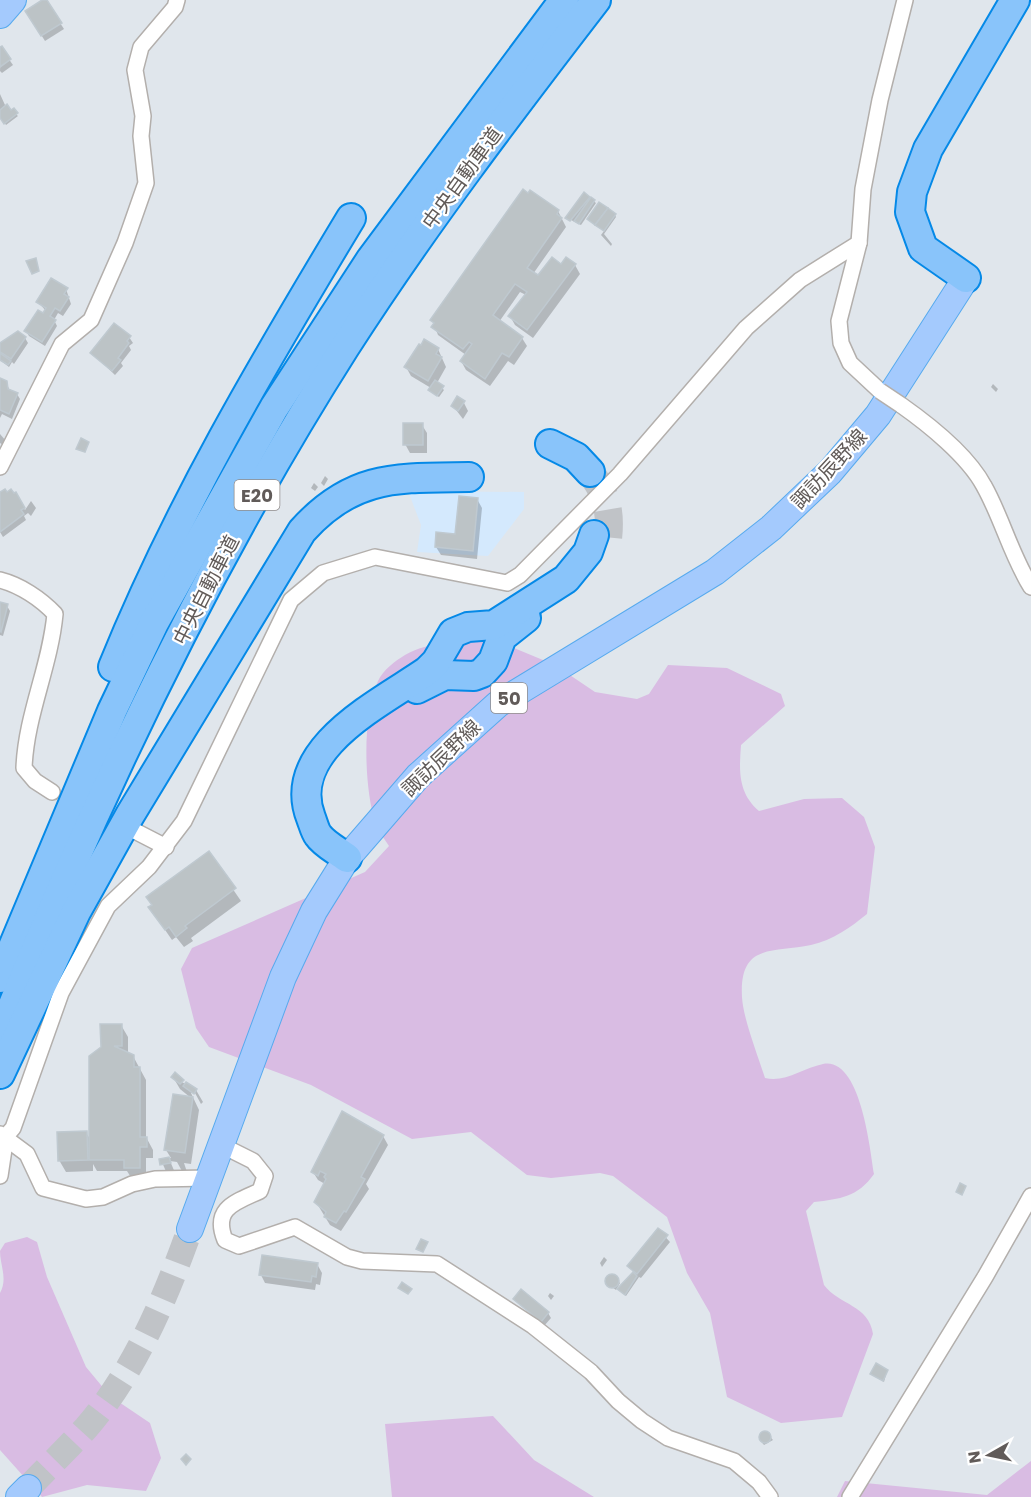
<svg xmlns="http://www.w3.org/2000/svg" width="1031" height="1497" viewBox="0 0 1031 1497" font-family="Poppins,'Noto Sans JP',sans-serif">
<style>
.commercial{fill:#d4e9fd}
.green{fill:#d9bce3}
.shadow{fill:#0003}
.building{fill:#bcc3c6;stroke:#bfc9d0;stroke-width:1.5}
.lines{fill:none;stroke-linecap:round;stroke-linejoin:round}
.primary-tunnel{stroke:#c0c3c7;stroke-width:26;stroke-dasharray:26 13;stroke-linecap:butt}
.motorway-tunnel{stroke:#c0c3c7;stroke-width:28;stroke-dasharray:28 14;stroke-linecap:butt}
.minor-casing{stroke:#b3afac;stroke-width:18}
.primary-casing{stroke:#57aaee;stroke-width:28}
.motorway-casing{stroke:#0589e7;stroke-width:32}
.minor{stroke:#fff;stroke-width:15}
.primary{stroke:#a4cafd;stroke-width:26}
.motorway{stroke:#89c4fa;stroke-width:28}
.minor-bridge-casing{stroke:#b3afac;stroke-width:18;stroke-linecap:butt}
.minor-bridge{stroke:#fff;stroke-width:15}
.labels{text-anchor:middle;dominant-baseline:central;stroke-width:4.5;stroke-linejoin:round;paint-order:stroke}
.shield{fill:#fff;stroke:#908c8b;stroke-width:1.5}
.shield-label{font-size:18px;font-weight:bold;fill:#615b59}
.street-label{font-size:20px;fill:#615b59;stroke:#fff}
</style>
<rect width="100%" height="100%" fill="#e0e6ec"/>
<polygon class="commercial" points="408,491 524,492 524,509 488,556 417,552 421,525"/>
<g class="green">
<path d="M 495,640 L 555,665 L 595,692 L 637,699 L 649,694 L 668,665 L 727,668 L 781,694 L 785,706 L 741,745 C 739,771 738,793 759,811 L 804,799 L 842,798 L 864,817 L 875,847 L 867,914 C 851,927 833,940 811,945 C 774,953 739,942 742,997 C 743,1018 758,1056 765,1078 C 785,1083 803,1068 823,1064 C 861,1057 870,1150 874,1174 C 858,1197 840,1199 814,1202 L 806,1211 L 824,1285 C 839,1305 869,1305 873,1334 L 842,1417 L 781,1423 L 727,1397 L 710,1313 L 687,1273 L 667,1217 L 613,1176 L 600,1173 L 551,1178 L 527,1175 L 471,1132 L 412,1139 L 311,1085 L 209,1047 L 196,1028 L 181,969 L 192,948 L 365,872 L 389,846 C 384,838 377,830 375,822 C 364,786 362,715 378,681 C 383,670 395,661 405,655 C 430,640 466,643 495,640 Z"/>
<path d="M 27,1237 L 37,1242 L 47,1277 L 86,1367 L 110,1396 L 150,1423 L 161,1458 L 146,1491 L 87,1485 L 42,1497 L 0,1450 L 0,1293 C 8,1279 0,1265 0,1251 L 5,1243 Z"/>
<polygon points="493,1416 534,1460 594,1497 392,1497 385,1424"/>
<polygon points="1031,1461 1031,1497 837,1497 845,1481 987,1495"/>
</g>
<g class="shadow">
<polygon points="45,0 64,29 45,41 27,12"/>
<polygon points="1,48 13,65 2,73 0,71"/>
<polygon points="0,94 5,105 18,116 6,125 0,116"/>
<polygon points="584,194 596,203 581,225 567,218"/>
<polygon points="558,211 566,227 533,274 539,278 561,267 575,265 580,274 533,338 515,325 510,316 526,295 520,292 499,322 522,338 527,346 514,365 508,361 490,386 466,370 461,361 466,355 438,335 432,320"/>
<polygon points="615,215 616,217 604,234 612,244 611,246 601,235 604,231 589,220"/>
<polygon points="66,289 71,304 63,316 58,313 54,320 57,326 45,346 29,336 26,331 46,311 38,302"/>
<polygon points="129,337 133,343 129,346 131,350 121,363 123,366 115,375 92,353"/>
<polygon points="25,338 28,343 14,364 12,362 9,367 0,360 0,346"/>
<polygon points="438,349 446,367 437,383 444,390 439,397 431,392 431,388 411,376 406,367"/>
<polygon points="0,380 6,382 10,391 17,394 20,399 12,419 2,414 0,418"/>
<polygon points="993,384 998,389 996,392 991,387"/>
<polygon points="464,403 468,411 463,419 453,406"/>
<polygon points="422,425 427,433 427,453 410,453 405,444"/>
<polygon points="0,434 6,441 3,445 0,443"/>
<polygon points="325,476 328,479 324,486 321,483"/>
<polygon points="314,483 318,487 315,491 311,488"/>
<polygon points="0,494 15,494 25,510 31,501 36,508 31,516 28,513 24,516 26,520 3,537 0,532"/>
<polygon points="477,499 482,508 477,559 441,555 436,547 456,536"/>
<polygon points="0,604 7,606 10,611 3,636 0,635"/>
<polygon points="208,853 241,901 191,938 193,941 184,947 176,937 172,940 150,908"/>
<polygon points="121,1025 128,1037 128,1053 133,1056 146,1080 146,1137 153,1150 153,1158 146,1158 146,1179 132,1179 127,1171 97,1171 93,1164 93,1171 66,1172 59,1160 86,1133 91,1140 102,1047"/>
<polygon points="173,1077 196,1090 203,1102 201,1104 195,1093 191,1093 199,1110 191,1164 184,1163 187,1172 183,1173 177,1162 170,1161 176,1175 168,1176 161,1160 171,1158 166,1150 191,1098 180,1089"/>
<polygon points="383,1136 388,1145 366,1184 369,1189 341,1231 330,1225 316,1202 325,1184 318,1180 313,1172"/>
<polygon points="659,1230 670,1242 641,1278 639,1277 626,1296 620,1291 634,1273 629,1266"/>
<polygon points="604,1257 607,1260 602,1267 600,1263"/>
<polygon points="317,1264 322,1273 320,1285 316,1284 315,1290 265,1283 261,1275"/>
<polygon points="612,1275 620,1283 616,1290 605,1282"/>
<polygon points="550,1293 554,1296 551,1300 548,1296"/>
<polygon points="515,1299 548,1313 551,1318 544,1326"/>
<polygon points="887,1371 884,1382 872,1374"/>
<polygon points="766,1432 773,1440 764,1445 760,1440"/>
</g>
<g class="building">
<polygon points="42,0 47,0 62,23 41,36 25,11"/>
<polygon points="2,46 11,59 0,67 0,47"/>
<polygon points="7,104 11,110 14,108 18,113 4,124 0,118 0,110"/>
<polygon points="523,189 528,193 530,190 559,210 557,214 562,218 527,268 538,275 552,257 561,264 566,257 576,264 527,330 508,316 527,292 515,284 493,315 523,337 509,357 502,353 485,379 460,361 472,344 469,342 463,349 431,327 434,323 430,320"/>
<polygon points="584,192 590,197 570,221 565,218"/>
<polygon points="591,197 595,200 579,224 574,221"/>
<polygon points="599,202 608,208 595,225 587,219"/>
<polygon points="608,208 616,214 604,231 595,225"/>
<polygon points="36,258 39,271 32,274 26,261"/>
<polygon points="51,278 68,288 64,294 69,297 60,311 55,308 50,316 56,320 42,342 24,331 38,310 43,313 46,308 36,302"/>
<polygon points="114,323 131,336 127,341 129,343 118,358 121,360 112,371 90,353"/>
<polygon points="18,331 26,337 11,359 0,352 0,343"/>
<polygon points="424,339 439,348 436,354 442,357 428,381 404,367 419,344 421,345"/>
<polygon points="0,353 11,361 8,365 0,360"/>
<polygon points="0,378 7,381 8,389 18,393 9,414 0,410"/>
<polygon points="435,380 444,386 437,396 428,390"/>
<polygon points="457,396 465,401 458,411 451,406"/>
<rect x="403" y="423" width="20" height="22"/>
<polygon points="81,438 89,442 85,452 76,449"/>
<polygon points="5,489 7,492 11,489 14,493 16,492 25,508 21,510 24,514 0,532 0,492"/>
<polygon points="459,496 478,498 473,551 435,547 436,532 455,534"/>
<polygon points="0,602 8,604 1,632 0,631"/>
<polygon points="209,851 236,888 185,926 187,928 176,937 169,927 165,930 148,907 152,905 146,897"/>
<polygon points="100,1024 122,1024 122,1046 114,1046 134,1055 134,1067 140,1067 140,1137 147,1137 147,1147 140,1147 140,1168 124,1168 124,1160 89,1160 89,1056 101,1047"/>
<polygon points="175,1072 184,1080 180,1084 171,1077"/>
<polygon points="186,1082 197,1089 194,1094 183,1086"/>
<polygon points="173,1094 193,1097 185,1153 164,1150"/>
<polygon points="342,1111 384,1135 361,1177 365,1179 346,1212 344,1211 336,1223 324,1217 326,1212 314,1202 326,1179 324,1177 326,1174 320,1171 318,1176 311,1172"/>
<polygon points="87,1131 88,1160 58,1161 57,1132"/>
<polygon points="169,1157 171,1163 160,1165 159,1159"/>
<polygon points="960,1183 966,1186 962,1195 956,1192"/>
<polygon points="658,1228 668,1235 637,1274 627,1266"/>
<polygon points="421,1239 428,1242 423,1252 416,1249"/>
<polygon points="262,1255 318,1263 316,1277 312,1276 311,1282 259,1275"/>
<polygon points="633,1272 637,1276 625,1295 617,1289"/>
<circle cx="612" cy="1281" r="7"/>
<polygon points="402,1282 412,1289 408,1294 398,1288"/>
<polygon points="521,1289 549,1312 541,1322 513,1299"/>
<polygon points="876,1363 888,1370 883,1381 870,1374"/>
<circle cx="765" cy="1437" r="6"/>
<polygon points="186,1454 191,1459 186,1465 181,1459"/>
</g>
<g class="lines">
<path class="primary-tunnel" d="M 28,1488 C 47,1468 67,1449 86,1428 C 135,1371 165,1299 190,1229"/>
<path class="motorway-tunnel" d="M 590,472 C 607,494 611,512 608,539"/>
<defs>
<g id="minor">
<polyline points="880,391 850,363 841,343 839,321 859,243 863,189 880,100 905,0"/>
<path d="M 901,405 C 928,424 968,456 984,486 C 1002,518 1011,555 1031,587"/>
<polyline points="0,467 62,344 91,320 125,243 146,183 141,136 143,116 135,70 141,47 175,7 177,0"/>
<path d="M 0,580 C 20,585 41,599 55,614 C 50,667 26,715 24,768 L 35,781 L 52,792"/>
<polyline points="133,830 166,847"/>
<polyline points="0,1134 27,1154 43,1188 86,1199 103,1197 132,1184 155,1179 209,1178"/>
<path d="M 221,1145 L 253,1161 L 265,1176 L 260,1191 C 236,1202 212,1208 225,1240 L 239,1246 L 295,1227 L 347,1257 L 362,1261 L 437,1264 L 533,1326 L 591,1372 L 618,1401 L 642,1421 L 668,1438 L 734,1461 L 759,1482 L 770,1497"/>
<polyline points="0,1176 6,1136 13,1128 61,993 108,906 149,867 184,821 291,600 323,573 375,557 507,583 520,575 620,474 746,328 800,280 859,243"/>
<polyline points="850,1497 985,1277 1031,1196"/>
</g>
<g id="primary">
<polyline points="0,15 13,0"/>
<polyline points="190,1229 283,977 314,911 347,858 418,776 498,704 715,572 771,528 830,472 878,415 966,278"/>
<polyline points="19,1497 28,1488"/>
</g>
<g id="motorway">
<polyline points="966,278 923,248 910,212 912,192 928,149 1015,0"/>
<polyline points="550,444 576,457 590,472"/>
<path d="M 113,667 C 177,509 263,364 351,218"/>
<polyline points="417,689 445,675 474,676 482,673 493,661 502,637 526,618"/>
<path d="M 347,858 C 338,851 324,844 318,835 C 315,831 313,823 311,818 C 284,749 381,703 427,671 L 436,662 L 453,633 L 468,627 L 494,625 L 566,579 L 588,552 L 594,535"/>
<polyline points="0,978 112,711 154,623 274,408 371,259 564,0"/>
<path d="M 0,1037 C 95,799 207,564 345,347 C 422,227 509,113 596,0"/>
<path d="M 0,1074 L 76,912 L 130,815 L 302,531 C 353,474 398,478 469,477"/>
</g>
</defs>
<use href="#minor" class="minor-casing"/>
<use href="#primary" class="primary-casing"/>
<use href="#motorway" class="motorway-casing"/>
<use href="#minor" class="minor"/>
<use href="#primary" class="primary"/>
<use href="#motorway" class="motorway"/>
<defs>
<polyline id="minor-bridge" points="880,391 901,405"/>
</defs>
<use href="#minor-bridge" class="minor-bridge-casing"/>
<use href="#minor-bridge" class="minor-bridge"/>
</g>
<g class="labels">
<g class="shield">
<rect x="234.5" y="480" width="45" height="30" rx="4.5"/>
<rect x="491" y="683" width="36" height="30" rx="4.5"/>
</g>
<g class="shield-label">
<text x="257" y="495">E20</text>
<text x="509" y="698">50</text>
</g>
<g class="street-label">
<text transform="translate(462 178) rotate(-54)">中央自動車道</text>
<text transform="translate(829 469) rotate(-47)">諏訪辰野線</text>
<text transform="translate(206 590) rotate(-63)">中央自動車道</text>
<text transform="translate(441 758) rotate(-44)">諏訪辰野線</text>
</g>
</g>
<g transform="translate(989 1455) rotate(261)" stroke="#ffffff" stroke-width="4.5" paint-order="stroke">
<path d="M0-4.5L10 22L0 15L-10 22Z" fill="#615b59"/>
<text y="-9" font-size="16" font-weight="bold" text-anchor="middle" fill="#615b59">N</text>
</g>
</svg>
